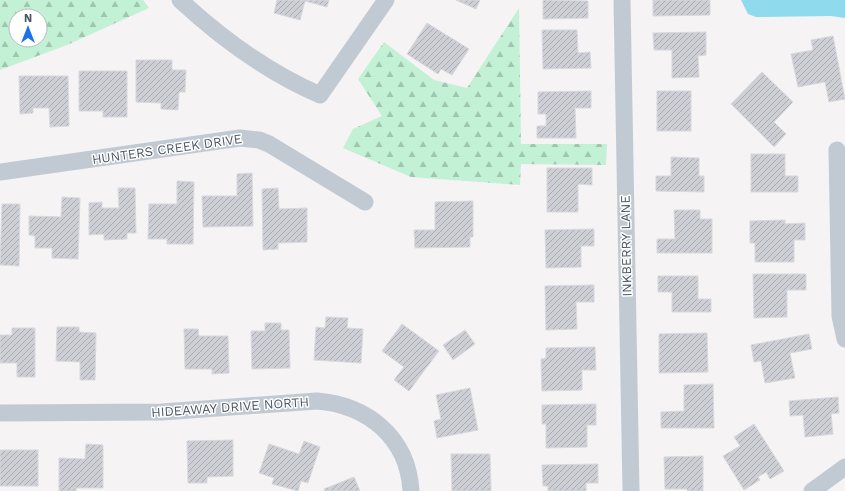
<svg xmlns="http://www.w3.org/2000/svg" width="845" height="491" viewBox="0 0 845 491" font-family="'Work Sans',sans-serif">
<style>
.forest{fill:url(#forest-firs);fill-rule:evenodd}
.water{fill:#90daee}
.building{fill:url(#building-hatch);stroke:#d7d9de}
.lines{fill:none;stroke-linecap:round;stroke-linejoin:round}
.minor{stroke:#c1cad2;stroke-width:17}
.labels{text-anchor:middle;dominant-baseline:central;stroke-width:3;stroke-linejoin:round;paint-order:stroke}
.street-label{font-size:13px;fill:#4a5661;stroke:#fff}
</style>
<defs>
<pattern id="forest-firs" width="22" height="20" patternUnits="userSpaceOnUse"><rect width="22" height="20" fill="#c3f1d5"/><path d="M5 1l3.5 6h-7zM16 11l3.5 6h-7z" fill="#a0c6b0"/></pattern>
<pattern id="building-hatch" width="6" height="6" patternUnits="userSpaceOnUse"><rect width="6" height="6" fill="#cdcfd5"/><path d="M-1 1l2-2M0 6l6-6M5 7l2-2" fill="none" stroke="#a8abb0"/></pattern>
</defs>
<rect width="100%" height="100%" fill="#f5f3f3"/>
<g class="forest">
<path d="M 0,0 L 143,0 L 149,8 L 67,45 L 0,70 ZM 16,16 L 40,16 L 40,40 L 16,40 Z"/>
<polygon points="519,8 521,144 607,144 606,165 521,164 520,185 411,177 343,148 353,129 382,116 358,79 384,42 434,80 467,88"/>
</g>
<polygon class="water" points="741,0 845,0 845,18 831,16 756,17 748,14"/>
<g class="building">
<polygon points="277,0 329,0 327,7 305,1 300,20 274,13"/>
<polygon points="456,0 480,0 476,9"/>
<polygon points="543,0 588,1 588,18 543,19"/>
<polygon points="653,0 710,0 710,15 653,16"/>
<polygon points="427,23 469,49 452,75 441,69 438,74 407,54"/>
<polygon points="542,30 577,30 578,53 590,52 591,68 543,69"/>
<polygon points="706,32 706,55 698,56 699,77 672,78 672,50 654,50 653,33"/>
<polygon points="833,36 845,99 829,102 825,82 798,87 791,54 813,50 811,40"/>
<polygon points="136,60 172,60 172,70 186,70 185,92 179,92 178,110 161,109 161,103 136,102"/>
<polygon points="79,71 127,71 127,117 103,117 103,111 79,111"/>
<polygon points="762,72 793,102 774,122 786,134 774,147 731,104"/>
<polygon points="19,76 68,76 69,126 50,127 49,108 33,108 33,113 20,114"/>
<polygon points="591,91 591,108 575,108 576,138 537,138 537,126 546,126 546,114 538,114 538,92"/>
<rect x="657" y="91" width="34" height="40"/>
<polygon points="751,154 785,154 785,176 798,176 798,192 751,192"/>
<polygon points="671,157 699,158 699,176 704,176 704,192 656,191 656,176 671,176"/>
<polygon points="547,168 592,168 592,185 578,184 578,212 547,212"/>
<polygon points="252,173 253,226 203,227 202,196 237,196 237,174"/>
<polygon points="177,181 194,182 193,244 167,244 167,239 148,239 149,204 177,204"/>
<polygon points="118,188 135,188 136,233 127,233 127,239 104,240 104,234 89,235 89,203 102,202 102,208 119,208"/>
<polygon points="278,188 279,209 307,208 307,242 278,243 278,249 263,250 262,189"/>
<polygon points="62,197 80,198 78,259 52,258 52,248 35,248 35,236 29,235 29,216 61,217"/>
<polygon points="473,201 473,237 470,237 470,247 415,248 414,230 435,230 435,202"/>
<polygon points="2,204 20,204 19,266 0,265"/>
<polygon points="674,210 700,210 700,219 712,219 712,253 657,253 657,239 675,239"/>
<polygon points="785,220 785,224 805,223 805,240 794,240 794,262 755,262 755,243 750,243 750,221"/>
<polygon points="594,229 594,246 581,246 581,267 546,268 545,230"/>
<polygon points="753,274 806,274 806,290 787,290 787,317 754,318"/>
<polygon points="658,276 698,276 698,299 711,299 711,312 672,312 672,292 658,292"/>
<polygon points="594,285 594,302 576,302 577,329 546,330 545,286"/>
<polygon points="326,317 348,318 347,328 363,329 361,363 314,360 316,327 325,328"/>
<polygon points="265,323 281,323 281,330 289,330 290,368 252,369 251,331 265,331"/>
<polygon points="402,324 439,351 409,391 394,380 404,367 382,351"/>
<polygon points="57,327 79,327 79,332 96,333 95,380 80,380 80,362 56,361"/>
<polygon points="12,328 35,328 35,377 17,377 17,363 0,363 0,335 12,335"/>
<polygon points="184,329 198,329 199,336 228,336 229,373 212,374 212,369 185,369"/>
<polygon points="465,330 475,344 453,360 443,345"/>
<polygon points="707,333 708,372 659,373 659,334"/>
<polygon points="809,334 812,349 790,353 795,378 765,383 761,361 754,362 751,345"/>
<polygon points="595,347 596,370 582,370 582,390 542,391 541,359 546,358 546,348"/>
<polygon points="713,384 714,428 661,428 661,412 684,411 684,385"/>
<polygon points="470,388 478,430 437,438 434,421 441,419 436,395"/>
<polygon points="838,397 839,413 831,414 833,434 805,437 803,415 790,416 789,401"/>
<polygon points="596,404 596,425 587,425 587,447 546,448 546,424 542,424 542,405"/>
<polygon points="754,424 784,471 770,479 766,472 758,477 760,480 744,490 723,456 740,446 734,437"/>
<polygon points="233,440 233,476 207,477 207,483 188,483 187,441"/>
<polygon points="304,441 320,447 308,483 301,481 298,491 272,484 274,478 259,473 269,444 299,454"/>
<polygon points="86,444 103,445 103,488 76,488 76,491 59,491 59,458 85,459"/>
<rect x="0" y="450" width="38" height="36"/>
<polygon points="451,454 490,454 491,491 452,491"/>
<polygon points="703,456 703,491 687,491 687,489 665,489 664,457"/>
<polygon points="598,464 598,483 586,483 586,491 548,491 548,486 543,486 542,465"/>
<polygon points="354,477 360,491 325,491 324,489"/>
</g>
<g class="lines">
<g class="minor">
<path d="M 180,0 C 222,39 267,72 320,95 L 386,0"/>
<polyline points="622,0 631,491"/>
<polyline points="837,150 840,316 845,339"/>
<polyline points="0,172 240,138 259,140 269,144 365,202"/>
<path d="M 0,413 L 162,412 L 317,401 C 367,405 408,437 411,491"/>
<polyline points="812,491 845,467"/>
</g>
</g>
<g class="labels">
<g class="street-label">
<text transform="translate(167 149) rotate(-8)">HUNTERS CREEK DRIVE</text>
<text transform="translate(626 246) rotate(-91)">INKBERRY LANE</text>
<text transform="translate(230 407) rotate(-4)">HIDEAWAY DRIVE NORTH</text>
</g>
</g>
<g transform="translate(28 28)"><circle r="19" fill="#ffffff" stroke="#b7bbc0"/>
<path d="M0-3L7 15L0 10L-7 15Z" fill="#1a73e8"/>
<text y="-6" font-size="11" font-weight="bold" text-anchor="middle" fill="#4a5661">N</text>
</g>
</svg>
